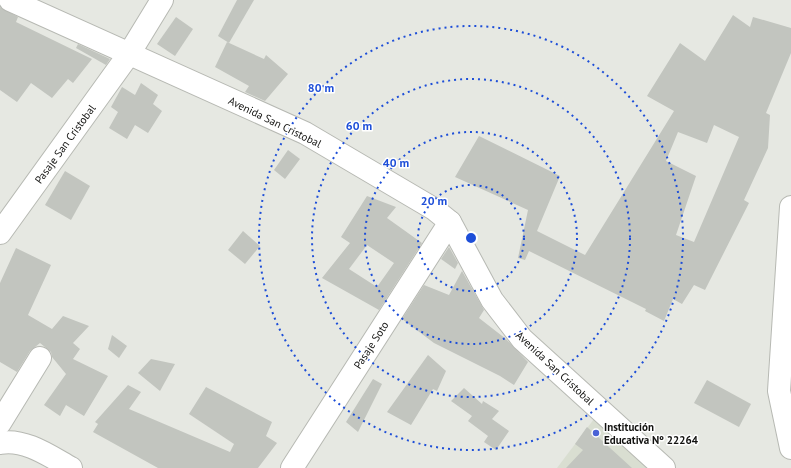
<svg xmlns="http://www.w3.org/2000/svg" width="791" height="468" viewBox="0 0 791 468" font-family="'PT Sans',sans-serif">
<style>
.built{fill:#d9ded1}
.building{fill:#c2c5bf;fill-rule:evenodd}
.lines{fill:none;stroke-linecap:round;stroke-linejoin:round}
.minor-casing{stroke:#b7b9b3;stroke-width:24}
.minor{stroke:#fff;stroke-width:22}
.ring{fill:none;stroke:#1d4ed8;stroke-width:2;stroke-dasharray:2 4}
.poi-dot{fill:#4a62d6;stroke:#fff;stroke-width:1.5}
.labels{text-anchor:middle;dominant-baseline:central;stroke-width:3;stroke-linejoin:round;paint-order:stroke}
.street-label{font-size:11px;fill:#121210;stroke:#fff}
.poi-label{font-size:11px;font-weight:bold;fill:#121210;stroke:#fff;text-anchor:start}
.centre{fill:#1d4ed8;stroke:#fff;stroke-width:2}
.ring-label{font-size:12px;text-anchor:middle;font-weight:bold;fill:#1d4ed8;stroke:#fff;stroke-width:3;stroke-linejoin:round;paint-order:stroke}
</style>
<rect width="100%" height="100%" fill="#e6e8e2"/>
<polygon class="built" points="594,419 650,468 557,468"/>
<g class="building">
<polygon points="237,0 254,0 229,43 218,36"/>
<polygon points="0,7 18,17 16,22 92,59 73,83 68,79 52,98 31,83 17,102 0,90"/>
<path d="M 733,15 L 750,27 L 753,17 L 791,28 L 791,53 L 766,113 L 770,115 L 768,148 L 744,200 L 749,203 L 705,290 L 694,285 L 682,304 L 673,299 L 664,321 L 645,311 L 646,309 L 529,251 L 525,260 L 518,258 L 528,210 L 455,177 L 479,136 L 560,176 L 537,231 L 585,255 L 674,111 L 647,96 L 680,43 L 705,61 ZM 714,125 L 739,137 L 694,242 L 676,235 L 696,176 L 666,161 L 678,132 L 707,143 Z"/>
<polygon points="176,17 193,29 175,56 157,44"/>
<polygon points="227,42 264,59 266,55 288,74 265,101 245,92 249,86 215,67"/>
<polygon points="78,44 110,59 106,65 76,48"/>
<polygon points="141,83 158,95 153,104 162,111 148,133 135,125 127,139 109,128 118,112 111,107 122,87 135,95"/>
<polygon points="288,150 300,159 285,179 274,170"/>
<polygon points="65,171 90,186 71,220 45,205"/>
<path d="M 367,196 L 396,207 L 387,218 L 422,243 L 379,310 L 322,278 L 350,243 L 341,237 ZM 367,245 L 394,263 L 377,287 L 349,269 Z"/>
<polygon points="243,231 260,246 245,264 228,250"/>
<polygon points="449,247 458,263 455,269 441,259"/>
<polygon points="16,248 51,265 28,315 52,329 63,316 89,326 73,343 80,349 73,359 108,376 84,416 66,405 60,416 44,405 66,374 52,357 51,352 40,343 30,351 17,372 0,362 0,283"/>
<polygon points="462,271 484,310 479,318 506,339 528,362 514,385 500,376 434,343 402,319 424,285 449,295"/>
<polygon points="112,335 127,346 119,358 108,349"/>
<polygon points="428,355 446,371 437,391 433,389 411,425 387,412"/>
<polygon points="151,359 175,364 160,391 138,373"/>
<polygon points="373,379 382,384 358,432 346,422"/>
<polygon points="707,380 751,404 739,427 694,403"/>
<polygon points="128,385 141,392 129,409 230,452 234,444 189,414 206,387 272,422 266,436 277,443 258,468 158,468 93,432 98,424 95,422"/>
<polygon points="464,388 482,404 483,401 499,411 492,419 509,431 496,450 484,442 488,436 468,421 472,416 451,401"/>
<polygon points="587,427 632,468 566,468 583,450 575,444"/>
</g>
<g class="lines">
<defs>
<g id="minor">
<polyline points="10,0 305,133 434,209 450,222 492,300 522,339 664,468"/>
<polyline points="791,207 779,391 791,448"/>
<polyline points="0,233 129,54 162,0"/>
<polyline points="0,423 40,358"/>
<path d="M 0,443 C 25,438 51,457 71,468"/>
<polyline points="292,468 450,222"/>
</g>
</defs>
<use href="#minor" class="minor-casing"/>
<use href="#minor" class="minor"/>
</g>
<g class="ring">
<circle cx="471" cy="238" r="53"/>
<circle cx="471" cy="238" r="106"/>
<circle cx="471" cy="238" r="159"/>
<circle cx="471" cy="238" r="212"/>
</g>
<circle class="poi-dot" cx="596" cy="433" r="4"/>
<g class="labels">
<g class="street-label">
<text transform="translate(275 122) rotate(26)">Avenida San Cristobal</text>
<text transform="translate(65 144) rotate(-54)">Pasaje San Cristobal</text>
<text transform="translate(371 345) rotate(-57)">Pasaje Soto</text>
<text transform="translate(555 368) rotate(43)">Avenida San Cristobal</text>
</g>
<g class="poi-label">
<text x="604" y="427">Institución<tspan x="604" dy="13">Educativa Nº 22264</tspan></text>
</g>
</g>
<circle cx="471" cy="238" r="6" class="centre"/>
<g class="ring-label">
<text x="321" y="92">80 m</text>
<text x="359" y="130">60 m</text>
<text x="396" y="167">40 m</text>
<text x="434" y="205">20 m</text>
</g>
</svg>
